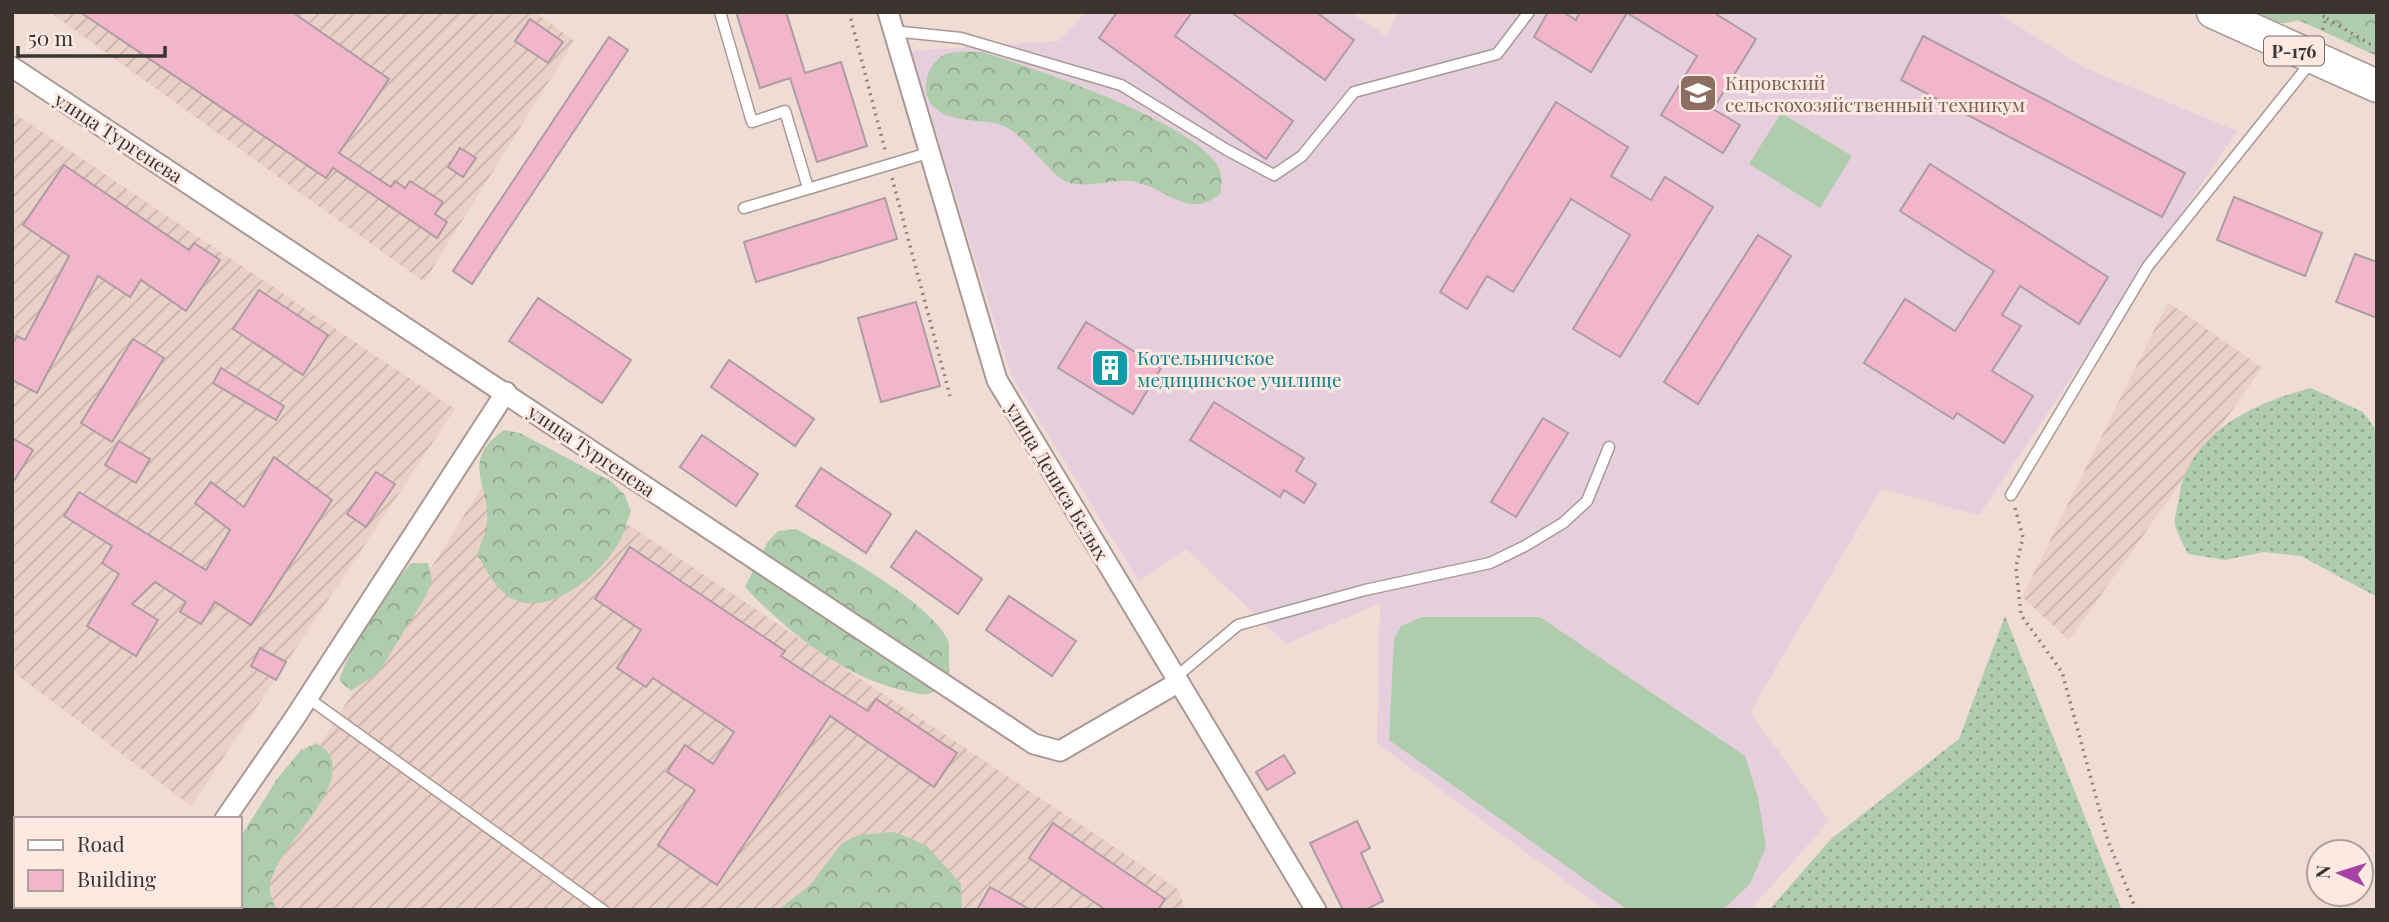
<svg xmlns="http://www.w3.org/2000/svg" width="2389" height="922" viewBox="0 0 2389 922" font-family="'Playfair Display',serif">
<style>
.industrial{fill:url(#industrial-furrows)}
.education{fill:#e5cfdd}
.grass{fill:url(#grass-dots)}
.forest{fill:url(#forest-crowns)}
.pitch{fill:#afcdac}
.building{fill:#f1b6cc;stroke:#ae9ca3;stroke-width:2}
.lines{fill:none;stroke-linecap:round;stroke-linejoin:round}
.service-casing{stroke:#aa9892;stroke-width:13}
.minor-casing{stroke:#aa9892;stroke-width:23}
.trunk-casing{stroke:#aa9892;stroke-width:35}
.path{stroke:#8f837e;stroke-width:3.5;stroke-dasharray:2 5;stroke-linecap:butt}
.service{stroke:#fff;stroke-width:10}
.minor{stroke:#fff;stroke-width:19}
.trunk{stroke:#fff;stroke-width:32}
.labels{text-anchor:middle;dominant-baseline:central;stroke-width:6;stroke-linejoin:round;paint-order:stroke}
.shield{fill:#fce9e2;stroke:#756a66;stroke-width:2}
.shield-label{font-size:18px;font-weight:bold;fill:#3b3431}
.education-label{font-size:19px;fill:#785e54;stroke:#fce9e2;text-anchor:start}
.street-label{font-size:19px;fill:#3b3431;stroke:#fce9e2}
.culture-label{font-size:19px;fill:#0d838f;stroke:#fce9e2;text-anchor:start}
</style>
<defs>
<pattern id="industrial-furrows" width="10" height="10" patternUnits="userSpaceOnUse" patternTransform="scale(1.75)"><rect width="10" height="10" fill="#ebd0c7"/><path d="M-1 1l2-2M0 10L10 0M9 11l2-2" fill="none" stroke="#cab3ab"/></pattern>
<pattern id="grass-dots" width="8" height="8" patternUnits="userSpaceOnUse" patternTransform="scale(1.75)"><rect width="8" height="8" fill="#afcdac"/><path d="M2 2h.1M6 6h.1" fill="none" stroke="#90a78d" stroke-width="1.8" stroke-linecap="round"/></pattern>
<pattern id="forest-crowns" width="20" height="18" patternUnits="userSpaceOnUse" patternTransform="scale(1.75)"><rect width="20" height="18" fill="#afcdac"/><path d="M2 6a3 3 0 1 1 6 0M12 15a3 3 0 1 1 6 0" fill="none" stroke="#90a78d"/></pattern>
</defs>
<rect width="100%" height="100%" fill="#eedcd5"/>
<g class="industrial">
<polygon points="50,12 535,12 574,41 424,282"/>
<polygon points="12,112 455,409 191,806 12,671"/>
<polygon points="2168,302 2262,368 2069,640 2022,597"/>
<polygon points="508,445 1179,890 1185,910 217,910 240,906 240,873"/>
</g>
<polygon class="education" points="1086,12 1350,12 1386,36 1399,12 1996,12 2085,68 2237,131 1979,515 1881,489 1750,712 1829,821 1750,910 1605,910 1377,743 1380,603 1286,644 1186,549 1139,581 1011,375 911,51 1060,41"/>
<g class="grass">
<path d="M 2311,388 L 2363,412 L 2377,431 L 2377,597 L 2301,556 L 2264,552 L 2225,560 L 2188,554 C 2184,546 2177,534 2175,524 C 2174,517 2178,506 2179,498 C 2189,432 2254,403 2311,388 Z"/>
<polygon points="2005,616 2122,910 1769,910 1831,839 1959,739"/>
</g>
<g class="forest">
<path d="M 2251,12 L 2377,12 L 2377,56 L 2298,20 C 2279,26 2268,23 2251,12 Z"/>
<path d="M 982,52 C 1035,68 1187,120 1216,163 C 1223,174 1222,183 1220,194 C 1186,222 1165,184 1128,181 C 1107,179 1079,192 1060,178 C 1039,162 1026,135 1001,125 C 980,118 953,124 935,108 C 917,93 928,57 950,53 C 960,51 972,52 982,52 Z"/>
<path d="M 504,430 L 520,433 L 612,482 L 624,494 L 631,511 C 627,520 625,532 620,541 C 601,575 544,624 505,594 C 492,584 486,568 477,555 C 480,545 486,533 487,523 C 490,483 459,462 504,430 Z"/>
<path d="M 796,529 C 835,550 926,600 947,638 C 950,645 949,657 949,665 C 950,678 943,689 931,693 C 925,696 917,693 910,692 C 847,680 788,633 745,587 L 767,543 L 778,531 Z"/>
<path d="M 411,563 L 428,563 L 432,580 L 426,596 L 379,672 L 351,691 L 339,680 C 354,638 383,598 411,563 Z"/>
<path d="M 317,743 C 320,746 327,750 329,754 C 351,792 270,851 270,889 C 270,896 274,904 277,910 L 195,910 L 197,906 L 240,906 L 240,838 L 277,779 L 301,750 Z"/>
<polygon points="895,832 927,846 961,884 962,910 778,910 810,885 842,843 858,835"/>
</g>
<g class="pitch">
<polygon points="1781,113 1852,156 1820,208 1749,164"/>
<polygon points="1422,617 1540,617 1745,756 1758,797 1766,847 1750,884 1723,910 1628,910 1389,740 1394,639 1401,626"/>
</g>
<g class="building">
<polygon points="80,12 292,12 389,79 339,153 391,187 395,181 405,188 410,181 443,202 435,214 447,222 437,238 333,168 326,178"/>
<polygon points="736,12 786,12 805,73 841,62 867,146 817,162 790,78 760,88"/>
<polygon points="1117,12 1192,12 1175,36 1293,121 1266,159 1099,38"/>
<polygon points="1231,12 1316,12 1354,40 1325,80"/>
<polygon points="1548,12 1563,12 1576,20 1580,12 1713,12 1756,39 1713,109 1740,125 1723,153 1661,115 1697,56 1627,13 1591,72 1534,37"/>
<polygon points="530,19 563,42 548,63 515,41"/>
<polygon points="1923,36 2185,173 2162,217 1901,80"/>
<polygon points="609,37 628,50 472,284 453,271"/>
<polygon points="1556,102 1628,147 1611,176 1651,200 1665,177 1713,207 1620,357 1573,329 1630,235 1571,199 1513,292 1487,276 1467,309 1440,292"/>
<polygon points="460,148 476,158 463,177 448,167"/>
<polygon points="1930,164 2108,277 2079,324 2020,286 2002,315 2021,326 1992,371 2033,396 2004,443 1957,413 1953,419 1864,363 1905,299 1955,331 1994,271 1900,211"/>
<polygon points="64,165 189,250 194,243 220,260 186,311 141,280 130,297 98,276 37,393 12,380 12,344 17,336 25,340 69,256 23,225"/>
<polygon points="2234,197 2322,233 2305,276 2217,240"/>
<polygon points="885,198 897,239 756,282 744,242"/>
<polygon points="1758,235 1791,256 1698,404 1664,382"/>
<polygon points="2355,254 2377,262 2377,318 2336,302"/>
<polygon points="259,290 328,335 303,375 233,329"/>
<polygon points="538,298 631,360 602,403 509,341"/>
<polygon points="916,302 940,386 881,402 858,318"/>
<polygon points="1086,322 1161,368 1133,414 1058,368"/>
<polygon points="133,339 164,358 112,442 81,423"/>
<polygon points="729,360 814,419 795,446 711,387"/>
<polygon points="221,368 284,406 276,420 213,383"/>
<polygon points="1214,402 1304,458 1296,471 1316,484 1304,503 1284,490 1280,497 1190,440"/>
<polygon points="1543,418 1568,433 1516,517 1491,502"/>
<polygon points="702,435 758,474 736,506 680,467"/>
<polygon points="12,438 33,450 12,484"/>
<polygon points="119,441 150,459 136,483 105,465"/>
<polygon points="274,457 332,500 251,625 215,602 201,624 180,612 186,602 155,582 132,604 158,620 136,656 87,626 119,574 102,563 112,546 64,516 79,492 206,570 230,530 195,503 211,482 244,507"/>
<polygon points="821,468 891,514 866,553 796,506"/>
<polygon points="376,472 395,484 366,527 347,514"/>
<polygon points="916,531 982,579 958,614 891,567"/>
<polygon points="630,547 785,651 781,656 824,684 868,711 876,699 957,753 934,787 830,716 717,885 658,845 695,790 667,772 685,745 713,764 734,732 653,678 646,687 617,668 641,630 595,599"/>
<polygon points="1009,596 1076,641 1052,676 986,630"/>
<polygon points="260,648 286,662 276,680 251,666"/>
<polygon points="1284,755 1295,773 1267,790 1256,772"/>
<polygon points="1357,821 1370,848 1361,853 1383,901 1365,910 1343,910 1310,843"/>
<polygon points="1053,823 1165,899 1158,910 1106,910 1029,858"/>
<polygon points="990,887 1031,910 977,910"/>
</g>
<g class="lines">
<defs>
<g id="service">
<polyline points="720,12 752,122 785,111 808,188"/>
<polyline points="893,31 961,38 1121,85 1227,150 1274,175 1302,156 1354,92 1497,54 1529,12"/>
<polyline points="744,208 928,153"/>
<polyline points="2011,495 2148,266 2311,62"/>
<polyline points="1176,677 1238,625 1365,590 1490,563 1525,546 1563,523 1587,501 1609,447"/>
<polyline points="308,698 603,910"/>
</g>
<g id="minor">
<polyline points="888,12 997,380 1316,910"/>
<polyline points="12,67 1034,744 1060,751 1179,682"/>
<polyline points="225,819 294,719 506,392"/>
<polyline points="164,910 166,906"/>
</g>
<polyline id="trunk" points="2213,12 2377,86"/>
</defs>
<use href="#service" class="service-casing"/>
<use href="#minor" class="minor-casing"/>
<use href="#trunk" class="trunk-casing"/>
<g class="path">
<polyline points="849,12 885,150"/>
<polyline points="2317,12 2326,18 2322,32"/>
<polyline points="2327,12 2326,18 2370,44 2377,44"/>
<polyline points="892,178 950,396"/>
<polyline points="2015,508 2023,537 2016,567 2021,615 2062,672 2108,841 2136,910"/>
</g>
<use href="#service" class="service"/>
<use href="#minor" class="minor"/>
<use href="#trunk" class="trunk"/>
</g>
<defs>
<symbol id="university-square" viewBox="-11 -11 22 22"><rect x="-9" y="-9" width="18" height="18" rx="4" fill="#8d6e63" stroke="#fce9e2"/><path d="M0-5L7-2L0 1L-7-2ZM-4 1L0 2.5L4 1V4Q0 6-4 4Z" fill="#fff"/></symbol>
<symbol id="building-square" viewBox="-11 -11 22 22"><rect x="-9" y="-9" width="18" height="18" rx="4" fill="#0f9aa8" stroke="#fce9e2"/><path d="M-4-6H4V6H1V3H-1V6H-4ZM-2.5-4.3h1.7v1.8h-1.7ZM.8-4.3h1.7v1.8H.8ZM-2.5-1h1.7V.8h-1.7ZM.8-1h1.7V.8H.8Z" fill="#fff"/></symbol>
</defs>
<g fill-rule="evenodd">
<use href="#university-square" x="1676" y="71" width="44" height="44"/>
<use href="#building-square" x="1088" y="346" width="44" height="44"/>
</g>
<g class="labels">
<rect class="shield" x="2264" y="36.5" width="60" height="29" rx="5"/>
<g class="shield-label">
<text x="2294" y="51">Р-176</text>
</g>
<g class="education-label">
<text x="1725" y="82">Кировский<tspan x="1725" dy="22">сельскохозяйственный техникум</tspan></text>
</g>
<g class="street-label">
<text transform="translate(119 137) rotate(33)">улица Тургенева</text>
<text transform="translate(592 450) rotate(34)">улица Тургенева</text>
<text transform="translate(1058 481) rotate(59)">улица Дениса Белых</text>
</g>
<g class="culture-label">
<text x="1137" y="357">Котельничское<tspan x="1137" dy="22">медицинское училище</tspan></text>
</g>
</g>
<rect width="2389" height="922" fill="none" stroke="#3b3431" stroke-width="28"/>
<rect x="14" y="817" width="228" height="91" fill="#fce9e2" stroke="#afa19b" stroke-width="2"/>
<rect x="28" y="840" width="35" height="10" fill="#ffffff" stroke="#afa19b" stroke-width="2"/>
<text x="77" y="852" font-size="21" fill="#3b3431">Road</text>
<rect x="28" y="870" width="35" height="21" fill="#f1b6cc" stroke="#afa19b" stroke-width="2"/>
<text x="77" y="887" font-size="21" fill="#3b3431">Building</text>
<g transform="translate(2340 873) rotate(274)"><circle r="33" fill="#fce9e2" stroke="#afa19b" stroke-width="2"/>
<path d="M0-5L12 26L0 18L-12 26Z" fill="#a742a6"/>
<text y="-10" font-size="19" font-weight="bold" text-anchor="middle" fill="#3b3431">N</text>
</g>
<path d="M18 46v10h147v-10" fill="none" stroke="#3b3431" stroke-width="3.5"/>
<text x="28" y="46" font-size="21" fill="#3b3431" stroke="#fce9e2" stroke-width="5" paint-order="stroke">50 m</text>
</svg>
